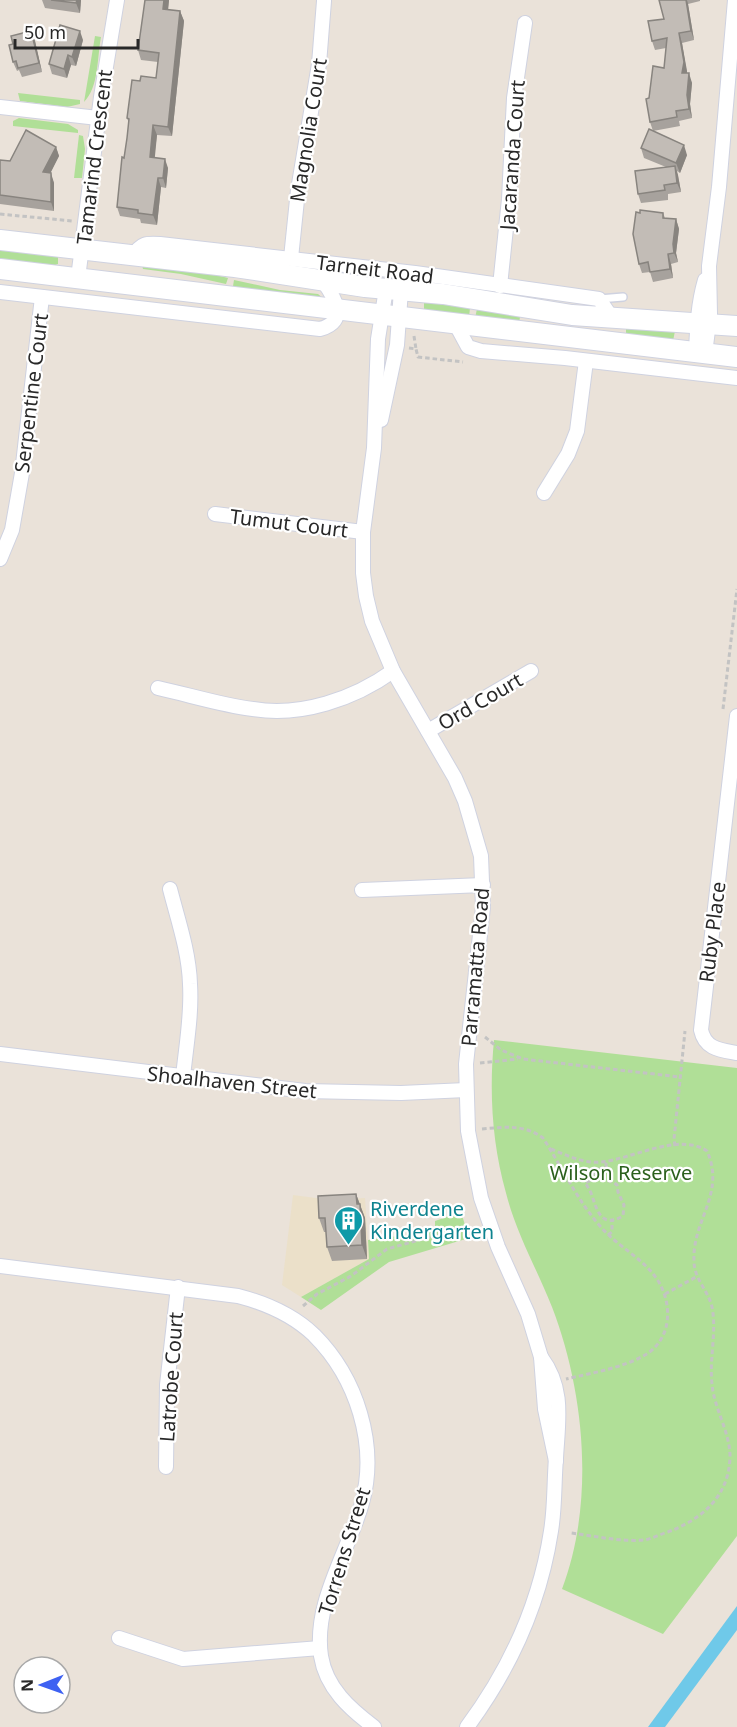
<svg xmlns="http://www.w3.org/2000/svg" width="737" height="1727" viewBox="0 0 737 1727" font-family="'Noto Sans',sans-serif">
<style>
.education{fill:#ebe0c9}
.green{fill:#b0df97}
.water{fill:#6fc9e9}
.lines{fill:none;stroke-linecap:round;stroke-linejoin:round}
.service-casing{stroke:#cfd2e0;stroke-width:10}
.minor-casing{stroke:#cfd2e0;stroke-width:16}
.secondary-casing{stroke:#cfd2e0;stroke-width:22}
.path{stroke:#c3c3c3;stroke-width:3;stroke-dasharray:4.5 3;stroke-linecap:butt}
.service{stroke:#fff;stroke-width:7}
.minor{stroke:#fff;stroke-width:14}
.secondary{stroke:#fff;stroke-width:20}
.wall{fill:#a7a29d}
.shaded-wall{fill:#88847f}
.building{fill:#c2bcb6;stroke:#88847f;stroke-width:1.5}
.labels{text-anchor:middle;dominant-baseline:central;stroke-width:4.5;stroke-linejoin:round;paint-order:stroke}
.street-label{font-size:20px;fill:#282828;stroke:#fff}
.park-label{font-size:20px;fill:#2b601c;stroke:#fff}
.culture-label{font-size:20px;fill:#0d838f;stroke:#fff;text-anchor:start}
</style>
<rect width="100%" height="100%" fill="#eae2d9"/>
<polygon class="education" points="293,1195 331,1200 365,1198 369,1259 301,1297 282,1285"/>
<g class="green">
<path d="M 95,36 L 101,37 C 97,58 99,87 84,102 Z"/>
<polygon points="18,93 80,100 80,104 67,107 20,101"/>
<polygon points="19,118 68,124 78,130 78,133 13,126 13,121"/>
<polygon points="79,135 83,136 85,149 82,178 74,178"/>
<polygon points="0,249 58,255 58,264 52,266 0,261"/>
<polygon points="142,265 208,273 228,278 226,284 181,274 143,269"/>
<polygon points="234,280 280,290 318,294 325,300 255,291 233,286"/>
<polygon points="424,302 470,308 469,317 424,312"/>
<polygon points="477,309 520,317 519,323 475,318"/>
<polygon points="626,328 675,331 673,341 626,336"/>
<path d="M 494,1040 L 737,1068 L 737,1536 L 663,1634 L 562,1589 C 595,1502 585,1393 552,1307 C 537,1269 516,1233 506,1193 C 492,1143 489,1092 494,1040 Z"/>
<polygon points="461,1212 469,1238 389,1262 321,1310 301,1297 369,1259 368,1240 435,1231 435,1221"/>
</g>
<polygon class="water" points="737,1606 737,1630 665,1727 648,1727"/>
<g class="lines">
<defs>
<polyline id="service" points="599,299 623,297"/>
<g id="minor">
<polyline points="0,107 98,118"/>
<path d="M 134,256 C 140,243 147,243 160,244 L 415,273 L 599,299 L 612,318"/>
<polyline points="291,258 298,190 319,64 324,1"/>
<polyline points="78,278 101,97 117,0"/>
<polyline points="500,286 509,199 514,98 525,23"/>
<polyline points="386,289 378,339 374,448 363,532 363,573 366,596 372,621 393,671 455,778 465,801 481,856 483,907 466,1064 468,1131 481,1198 498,1247 528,1314 541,1357 545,1409 556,1461"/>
<path d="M 0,292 L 320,329 C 349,321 335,298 323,281"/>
<polyline points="455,323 468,347 481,351 565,358 737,378"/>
<path d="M 696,352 C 697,327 698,304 705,280"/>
<polyline points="705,354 710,314 709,266 719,187 735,0"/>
<polyline points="381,420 397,345 401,290"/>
<polyline points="544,493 568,454 577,431 586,361"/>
<polyline points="215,514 363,532"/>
<polyline points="0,559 12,530 22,473 42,297"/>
<path d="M 158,688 C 190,695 221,705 253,709 C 301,717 354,699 393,671"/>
<path d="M 737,716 L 701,1030 C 705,1049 720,1050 737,1053"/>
<polyline points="428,731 531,671"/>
<path d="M 170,889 C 178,920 189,952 190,984 C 192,1015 186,1046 183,1077"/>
<polyline points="362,890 483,885"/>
<polyline points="0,1054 305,1091 401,1093 466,1090"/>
<path d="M 0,1266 L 238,1296 C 265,1303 293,1315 314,1335 C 357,1378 378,1445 362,1503 C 348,1553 313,1603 321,1656 C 326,1688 350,1709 374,1727"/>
<polyline points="166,1467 167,1385 178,1287"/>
<polyline points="119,1638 183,1659 320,1648"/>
<path d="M 467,1727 C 510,1669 540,1603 551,1531 C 555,1507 554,1482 556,1458 C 558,1421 565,1389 541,1357"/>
</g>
<g id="secondary">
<polyline points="0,240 235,267 365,287 443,294 572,315 737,326"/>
<polyline points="0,269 737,357"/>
</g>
</defs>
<use href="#service" class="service-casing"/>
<use href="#minor" class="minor-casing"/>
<use href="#secondary" class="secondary-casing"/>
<g class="path">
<polyline points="0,214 72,221"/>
<polyline points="414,336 416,349"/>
<polyline points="409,348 416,349 418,357 463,362"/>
<polyline points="723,709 737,589"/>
<polyline points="485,1037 501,1050 523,1059 680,1077"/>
<polyline points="480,1063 518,1059"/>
<path d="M 482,1129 C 505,1127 524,1124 543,1138 C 562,1167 577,1200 600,1226 C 616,1245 639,1256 654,1275 C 673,1299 674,1338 645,1355 C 622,1368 592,1373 566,1379"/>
<polyline points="675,1146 674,1139 685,1031"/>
<path d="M 551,1149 C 566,1155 584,1164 601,1162 C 632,1159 679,1132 707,1151 C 726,1194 692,1220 694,1261 C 694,1279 708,1290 712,1307 C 717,1332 709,1359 712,1384 C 714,1408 729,1430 730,1455 C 730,1496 702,1520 665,1533 C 658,1535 651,1539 644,1540 C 620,1542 595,1536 571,1533"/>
<polyline points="593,1174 603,1167 606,1167 606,1161"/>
<path d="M 586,1182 L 598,1178 L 613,1182 L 617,1185 L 618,1192 L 624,1205 L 623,1216 C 600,1229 597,1209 591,1193 C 587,1184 581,1179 581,1170 C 586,1169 596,1174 598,1178"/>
<polyline points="608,1235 612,1232 612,1221"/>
<polyline points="665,1294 696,1277"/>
<polyline points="303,1306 317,1294 351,1276 387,1249 469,1226"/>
</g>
<use href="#service" class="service"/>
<use href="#minor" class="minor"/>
<use href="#secondary" class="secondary"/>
</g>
<g class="wall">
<polygon points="42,0 81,0 80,13 45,8"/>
<polygon points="145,0 169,0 168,10 180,11 184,21 172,136 157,135 154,158 168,168 166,188 161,187 157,225 141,223 140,219 120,216 117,207 127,138 129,123 127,118 140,81 156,78 158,62 141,60 138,50"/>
<polygon points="659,0 700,0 700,1 688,4 694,40 682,43 687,73 692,83 690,104 692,118 679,121 680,126 653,131 650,122 649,98 664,68 666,48 655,50 652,41 664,19"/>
<polygon points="31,31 35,41 42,72 22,77 19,70 17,71 13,62 13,44"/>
<polygon points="83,40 76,66 71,65 67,78 52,74 49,64"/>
<polygon points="56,147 59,156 50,173 54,183 54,211 0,204 0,160 10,161"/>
<polygon points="641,148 687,155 680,173 677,171 681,192 668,194 668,200 641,203 638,194 666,167 644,158"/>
<polygon points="663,213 665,218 676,219 679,229 676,253 678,262 671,264 673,278 653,282 650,272 642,273 639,264"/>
<polygon points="356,1194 365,1218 367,1259 332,1261 327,1247 326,1232 324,1232 319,1218"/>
</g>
<g class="shaded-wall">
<polygon points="77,0 81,0 80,13 76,3"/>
<polygon points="164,0 169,0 167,19 163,9"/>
<polygon points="686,0 687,0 688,4 694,40 691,31"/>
<polygon points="180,11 184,21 172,136 168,127"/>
<polygon points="31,31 35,41 42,72 39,63"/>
<polygon points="80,31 83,40 76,66 72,57"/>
<polygon points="679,33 682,43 687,71 686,82 682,73"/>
<polygon points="68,55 71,65 67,78 64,69"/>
<polygon points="689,73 692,83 690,104 692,118 689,109 687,95"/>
<polygon points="153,125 157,135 154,166 150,157"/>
<polygon points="684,145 687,155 680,173 676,163"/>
<polygon points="56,147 59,156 46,182 43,172"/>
<polygon points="165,159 168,168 166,188 163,178"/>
<polygon points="675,166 678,175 681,192 677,183"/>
<polygon points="51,173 54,183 54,211 51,202"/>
<polygon points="158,178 161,187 157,225 153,215"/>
<polygon points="676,219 679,229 676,253 678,262 674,253 673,244"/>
<polygon points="668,254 671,264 673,278 670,269"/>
<polygon points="356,1194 365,1218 367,1259 362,1245"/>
</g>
<g class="building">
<polygon points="51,0 77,0 76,3"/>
<polygon points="145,0 164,0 163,9 180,11 168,127 153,125 150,157 165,159 163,178 158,178 153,215 138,213 138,210 117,207 122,157 124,158 127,138 129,119 127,118 132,80 140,81 141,76 156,78 159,53 138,50"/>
<polygon points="659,0 686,0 691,31 679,33 684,62 682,73 689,73 687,95 689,109 676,111 677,117 650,122 646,99 649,98 653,66 664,68 667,38 652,41 648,21 664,19"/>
<polygon points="60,25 80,31 72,57 68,55 64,69 49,64"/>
<polygon points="31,31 39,63 18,68 16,61 13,62 9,45 13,44 11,36"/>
<polygon points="649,129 684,145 676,163 641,148"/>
<polygon points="26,130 56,147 43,172 51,173 51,202 0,195 0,160 10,161"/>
<polygon points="675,166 677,183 664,185 665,190 638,194 635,171"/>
<polygon points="640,210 663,213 663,218 676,219 673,244 674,253 668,254 670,269 650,272 648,262 639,264 633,234 636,212 640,213"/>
<polygon points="356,1194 357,1204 360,1204 362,1245 327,1247 325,1218 319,1218 318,1196"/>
</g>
<defs>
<symbol id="building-pin" viewBox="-11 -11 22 30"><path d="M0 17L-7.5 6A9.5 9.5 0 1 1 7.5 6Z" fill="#0f9aa8" stroke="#fff"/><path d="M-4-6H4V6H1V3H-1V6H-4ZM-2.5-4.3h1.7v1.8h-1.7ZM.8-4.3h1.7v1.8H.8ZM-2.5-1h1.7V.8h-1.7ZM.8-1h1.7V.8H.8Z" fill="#fff"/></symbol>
</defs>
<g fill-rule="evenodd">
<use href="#building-pin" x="332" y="1204" width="33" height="45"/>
</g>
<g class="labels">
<g class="street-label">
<text transform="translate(308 130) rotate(-81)">Magnolia Court</text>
<text transform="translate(512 155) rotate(-86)">Jacaranda Court</text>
<text transform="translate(94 157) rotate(-83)">Tamarind Crescent</text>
<text transform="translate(375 269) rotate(7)">Tarneit Road</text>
<text transform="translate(31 393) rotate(-83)">Serpentine Court</text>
<text transform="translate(289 523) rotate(7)">Tumut Court</text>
<text transform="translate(480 701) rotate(-30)">Ord Court</text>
<text transform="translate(712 932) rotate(-83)">Ruby Place</text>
<text transform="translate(475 967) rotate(-85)">Parramatta Road</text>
<text transform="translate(232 1082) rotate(6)">Shoalhaven Street</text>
<text transform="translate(171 1377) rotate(-86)">Latrobe Court</text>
<text transform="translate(344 1551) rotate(-73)">Torrens Street</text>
</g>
<g class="park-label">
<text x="621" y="1172">Wilson Reserve</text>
</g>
<g class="culture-label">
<text x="370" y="1208">Riverdene<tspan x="370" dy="23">Kindergarten</tspan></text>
</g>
</g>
<g transform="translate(42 1685) rotate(269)"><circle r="28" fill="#ffffff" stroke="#a9a9a9" stroke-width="1.5"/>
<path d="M0-4.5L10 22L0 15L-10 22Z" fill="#3e61f2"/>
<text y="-9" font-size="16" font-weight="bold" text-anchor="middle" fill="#282828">N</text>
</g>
<path d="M15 39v9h123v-9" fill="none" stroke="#282828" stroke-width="3"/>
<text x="24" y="39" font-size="18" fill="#282828" stroke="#ffffff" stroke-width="4.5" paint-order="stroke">50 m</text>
</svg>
